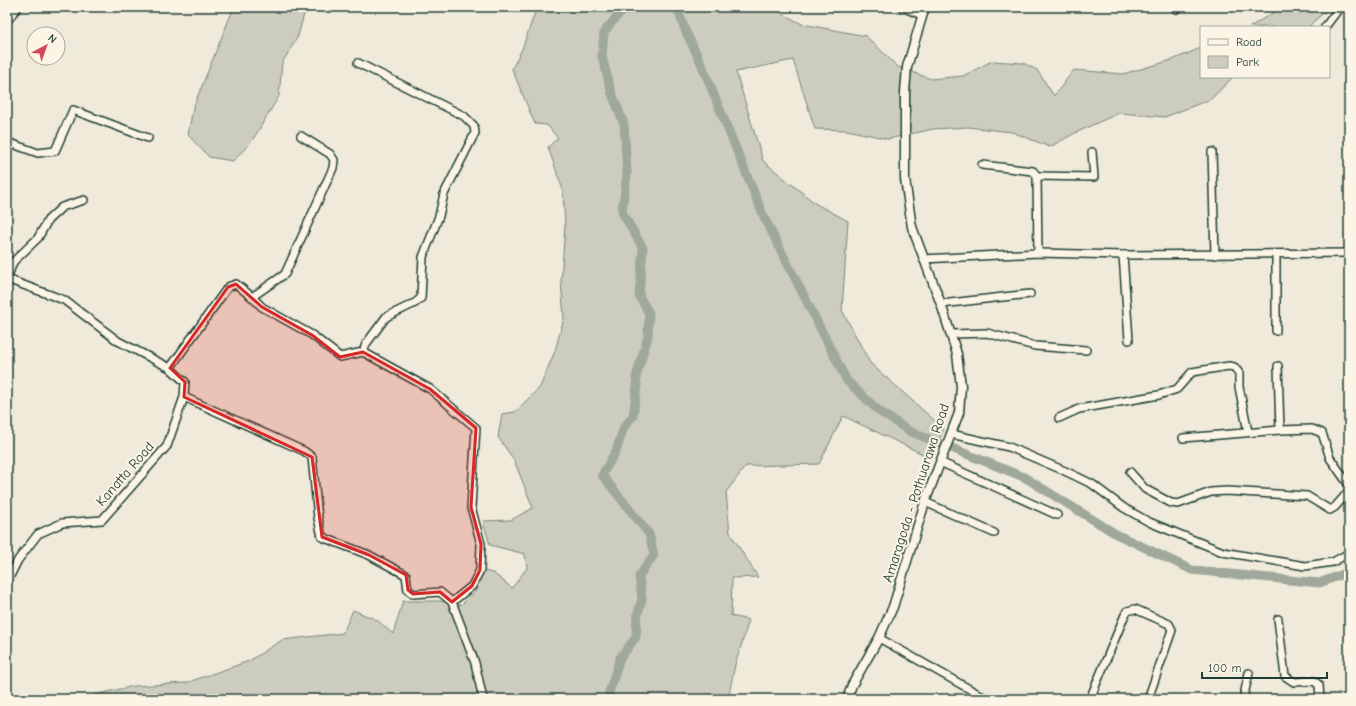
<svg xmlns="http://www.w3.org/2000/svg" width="1356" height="706" viewBox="0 0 1356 706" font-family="'Comic Neue',sans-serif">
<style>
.green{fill:#cccdbf;stroke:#76857a}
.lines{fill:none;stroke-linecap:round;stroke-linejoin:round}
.canal{stroke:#9fa89a;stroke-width:9}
.minor-casing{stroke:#1f3d34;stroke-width:10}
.tertiary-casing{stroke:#1f3d34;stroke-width:11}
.minor{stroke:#fcf5e5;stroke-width:7}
.tertiary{stroke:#fcf5e5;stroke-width:8}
.marked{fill:#d62828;fill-opacity:0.2;stroke:#d62828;stroke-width:3;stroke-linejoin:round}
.labels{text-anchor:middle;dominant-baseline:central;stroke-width:4;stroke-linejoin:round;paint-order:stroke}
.street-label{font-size:14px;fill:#1f3d34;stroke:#fcf5e5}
</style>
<rect width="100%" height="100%" fill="#efeada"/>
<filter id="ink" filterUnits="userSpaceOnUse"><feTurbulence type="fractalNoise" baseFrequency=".025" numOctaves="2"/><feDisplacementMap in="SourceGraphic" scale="8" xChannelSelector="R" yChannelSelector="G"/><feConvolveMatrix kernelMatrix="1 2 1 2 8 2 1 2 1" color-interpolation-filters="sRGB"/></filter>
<g filter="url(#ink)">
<g class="green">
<polygon points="234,7 306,7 298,36 282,63 279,96 252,141 233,161 209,157 188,135 193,108"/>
<polygon points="537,7 770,7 802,24 866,36 898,67 931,79 963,76 992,61 1023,63 1037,70 1054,96 1074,70 1123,74 1172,60 1201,48 1201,77 1233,77 1211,99 1165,117 1119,113 1075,133 1050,147 1012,132 968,127 933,129 888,139 847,130 815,129 793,60 736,72 763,161 816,204 848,221 842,310 870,363 944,429 931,458 843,416 819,464 746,466 726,492 730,533 758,577 732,578 731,616 749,620 735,665 728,699 94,699 94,695 134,686 186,683 249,661 282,640 343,633 353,610 377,620 393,634 403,601 440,601 461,605 476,591 480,570 493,573 512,588 527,568 525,554 490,545 483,521 511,520 533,508 514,460 498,437 502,414 515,412 540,387 555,351 564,318 561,281 565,226 563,190 548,147 558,138 547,125 535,124 512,69 522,49"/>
<polygon points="1282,7 1330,7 1311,24 1310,27 1250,27"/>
</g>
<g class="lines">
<g class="canal">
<polyline points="677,7 685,30 701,63 764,217 847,381 879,411 909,431 1024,477 1116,534 1192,570 1319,583 1349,572"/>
<polyline points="607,699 620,658 636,637 637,617 642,599 639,576 654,555 649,534 602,475 616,451 624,427 633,416 637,386 636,377 648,336 649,313 639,296 643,248 622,212 627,173 624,124 611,91 602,56 604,32 618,15 631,7"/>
</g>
<defs>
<g id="minor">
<polyline points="902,7 922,15"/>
<polyline points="1175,7 1176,9 1179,7"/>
<polyline points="7,21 18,7"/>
<polyline points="1325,27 1340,7"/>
<polyline points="358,63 464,116 474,126 475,133 444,194 439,216 423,257 421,298 415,303 386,317 366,344 363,352"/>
<polyline points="301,136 330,154 334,160 333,168 285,274 252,297 262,307 312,335 340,357 363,352 430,389 476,428 471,507 481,544 480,570 472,586 452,602 475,663 483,699"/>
<polyline points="7,142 38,153 55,151 73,110 148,138"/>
<polyline points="1212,152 1215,255"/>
<polyline points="982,165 1033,171 1037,176 1038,253"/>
<polyline points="1037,176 1094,177 1092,152"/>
<polyline points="1123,255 1129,340"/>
<polyline points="923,259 1038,253 1123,255 1349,253"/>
<polyline points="7,279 64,300 118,341 170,368 185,382 184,397 167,446 102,520 62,523 38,534 18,560 7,582"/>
<polyline points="7,279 13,262 38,238 48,220 62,207 84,200"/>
<polyline points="941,304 1030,294"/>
<polyline points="1276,331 1276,254"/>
<polyline points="952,334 987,333 1035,346 1086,350"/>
<polyline points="1278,366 1280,430"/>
<polyline points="170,368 228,287 236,284 252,297"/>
<polyline points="184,397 304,451 312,457 318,518 322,537 369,555 406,575 408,590 413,594 440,592 452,602"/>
<polyline points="1059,418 1079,409 1159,395 1177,389 1192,372 1229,366 1234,367 1239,373 1239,387 1248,432"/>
<polyline points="951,434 1009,447 1065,471 1092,484 1124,508 1149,522 1223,552 1305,566 1333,562 1349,553"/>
<polyline points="1183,438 1280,430 1312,429 1322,433 1330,458 1349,485"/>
<polyline points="940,462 1057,515"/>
<polyline points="1130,472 1145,489 1171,503 1178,504 1211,492 1227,491 1307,496 1330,510 1335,507 1349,491"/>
<polyline points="925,502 994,533"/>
<polyline points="1278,619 1285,676 1294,682 1314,681 1319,685 1320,699"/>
<polyline points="879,638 987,699"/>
<polyline points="1090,699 1124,617 1127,611 1135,609 1169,624 1172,630 1148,699"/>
<polyline points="1243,699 1249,673"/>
</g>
<polyline id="tertiary" points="847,699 852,685 879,638 893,607 925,502 959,413 961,386 957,354 941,304 912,227 905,179 905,92 907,67 925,7"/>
</defs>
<use href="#minor" class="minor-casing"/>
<use href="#tertiary" class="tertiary-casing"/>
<use href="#minor" class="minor"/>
<use href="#tertiary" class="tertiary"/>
</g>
</g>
<path class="marked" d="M 236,284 L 262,307 L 312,335 L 340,357 L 363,352 L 430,389 L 476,428 L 471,507 L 481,544 L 480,570 L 472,586 L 452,602 L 440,592 L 413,594 L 408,590 L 406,575 L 369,555 L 322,537 L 312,457 L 184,397 L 185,382 L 170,368 L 228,287 Z"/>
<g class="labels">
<g class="street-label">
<text transform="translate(125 474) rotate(-49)">Kanatta Road</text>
<text transform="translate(916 493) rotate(-72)">Amaragoda - Pothuarawa Road</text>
</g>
</g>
<rect width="1356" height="706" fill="none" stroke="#fcf5e5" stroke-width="24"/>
<rect x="12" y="12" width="1332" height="682" fill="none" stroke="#1f3d34" stroke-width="1.5" filter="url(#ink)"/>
<rect x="1200" y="26" width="130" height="52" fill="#fcf5e5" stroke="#a4ab9e"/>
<rect x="1208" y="39" width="20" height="6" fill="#fcf5e5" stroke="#a4ab9e"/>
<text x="1236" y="46" font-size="12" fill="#1f3d34">Road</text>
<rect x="1208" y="56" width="20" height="12" fill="#cccdbf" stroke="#a4ab9e"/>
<text x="1236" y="66" font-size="12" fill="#1f3d34">Park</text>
<g transform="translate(46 46) rotate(41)"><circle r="19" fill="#fcf5e5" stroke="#a4ab9e"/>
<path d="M0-3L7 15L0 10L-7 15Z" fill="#d1495b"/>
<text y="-6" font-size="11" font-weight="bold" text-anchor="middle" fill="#1f3d34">N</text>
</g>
<path d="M1202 672v6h125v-6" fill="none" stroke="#1f3d34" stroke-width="2"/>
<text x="1208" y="672" font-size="12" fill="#1f3d34" stroke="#fcf5e5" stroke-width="3" paint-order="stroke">100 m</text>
</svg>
